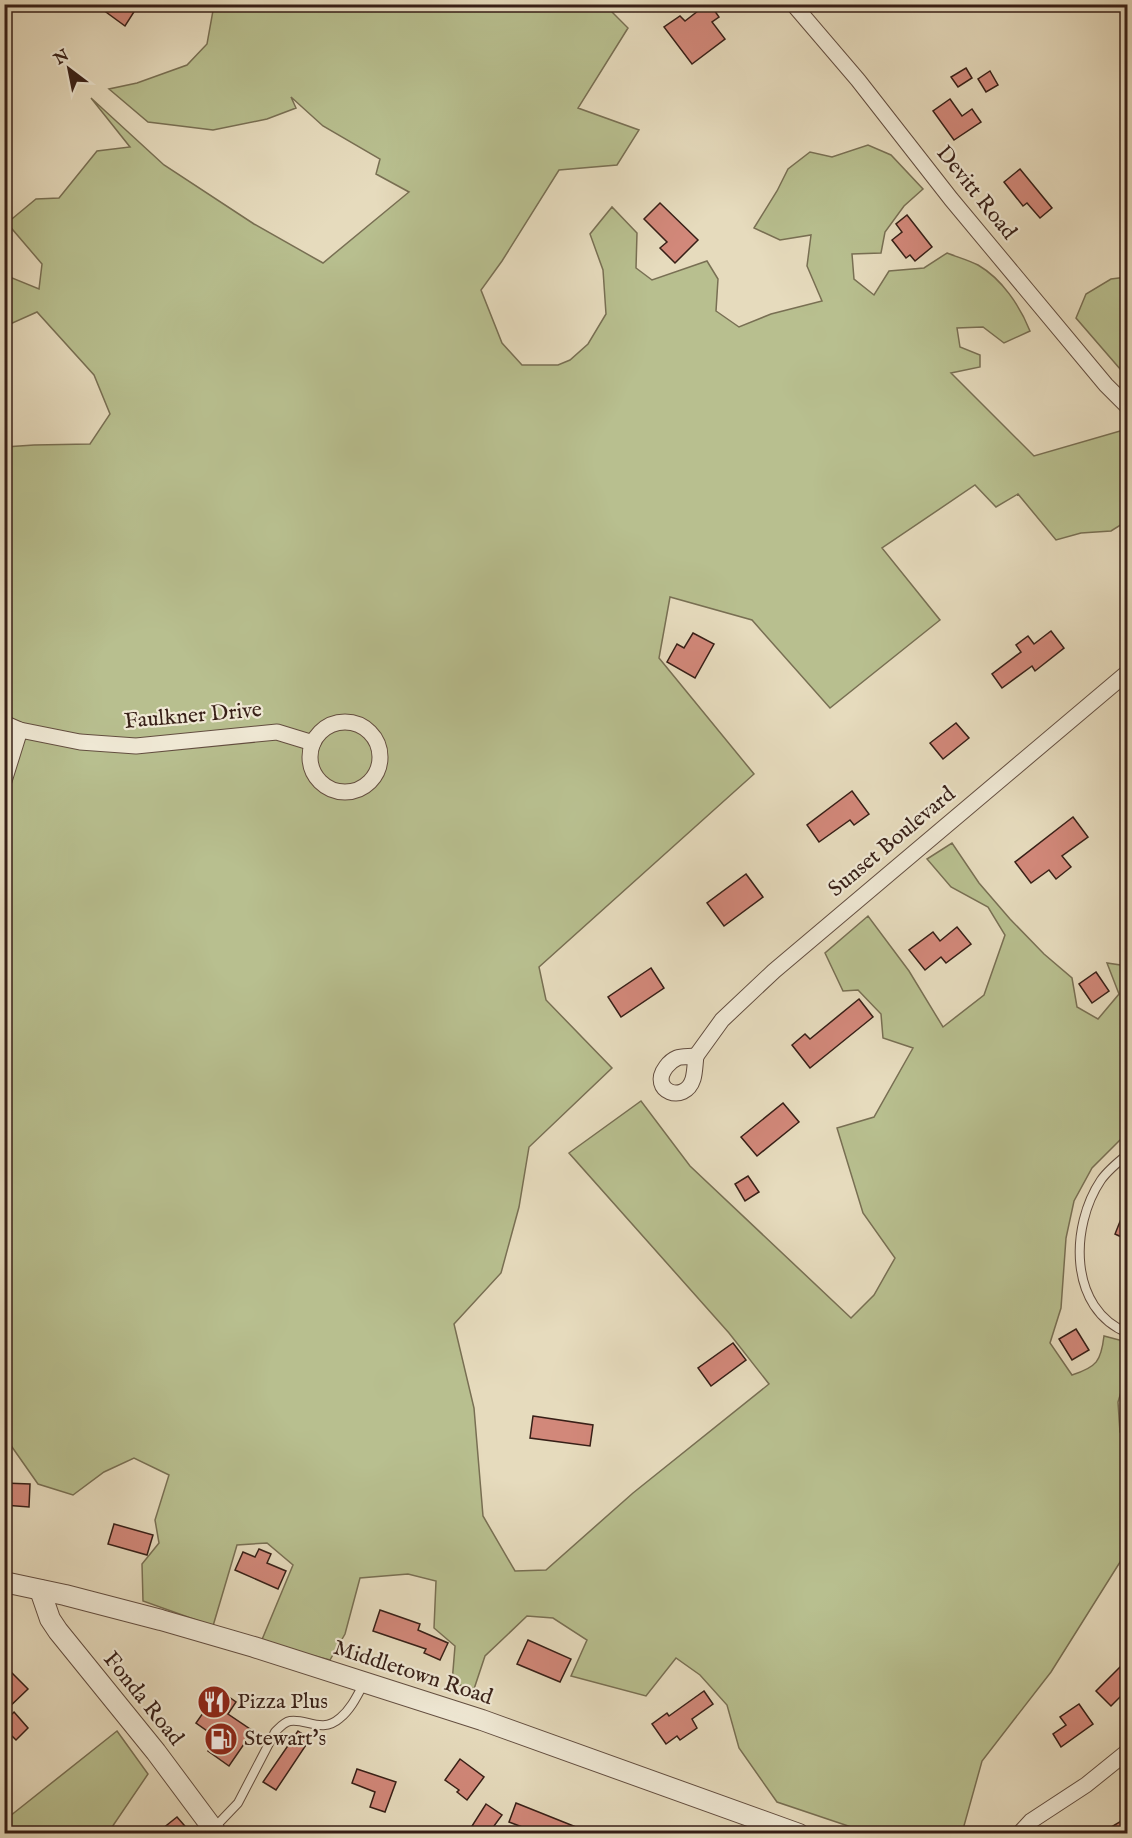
<svg xmlns="http://www.w3.org/2000/svg" width="1132" height="1838" viewBox="0 0 1132 1838" font-family="'IM FELL English',serif">
<style>
.green{fill:#b8bf8f;stroke:#786f53;stroke-width:1.5}
.building{fill:#d2887a;stroke:#371f17;stroke-width:1.5}
.lines{fill:none;stroke-linecap:round;stroke-linejoin:round}
.service-casing{stroke:#634e40;stroke-width:10}
.minor-casing{stroke:#634e40;stroke-width:17}
.tertiary-casing{stroke:#634e40;stroke-width:22}
.service{stroke:#efe8d4;stroke-width:8}
.minor{stroke:#efe8d4;stroke-width:15}
.tertiary{stroke:#efe8d4;stroke-width:20}
.labels{text-anchor:middle;dominant-baseline:central;stroke-width:4.5;stroke-linejoin:round;paint-order:stroke}
.street-label{font-size:22px;fill:#371f17;stroke:#efe8d4}
.poi-label{font-size:22px;fill:#371f17;stroke:#efe8d4;text-anchor:start}
</style>
<rect width="100%" height="100%" fill="#e6dbbd"/>
<filter id="stains"><feTurbulence type="fractalNoise" baseFrequency=".00333" numOctaves="4"/><feColorMatrix values="0 0 0 0 .2 0 0 0 0 .09 0 0 0 0 .02 0 0 0 .5 -.17"/></filter>
<radialGradient id="worn" r=".72"><stop offset=".6" stop-color="#630" stop-opacity="0"/><stop offset="1" stop-color="#630" stop-opacity=".3"/></radialGradient>
<g class="green">
<path d="M 214,5 L 605,5 L 628,28 L 578,108 L 639,130 L 617,165 L 559,170 L 502,261 L 481,290 L 502,343 L 522,365 L 558,365 L 570,360 L 588,344 L 606,314 L 603,270 L 590,234 L 612,207 L 637,233 L 636,268 L 652,280 L 707,261 L 718,279 L 716,311 L 739,327 L 771,314 L 822,301 L 807,266 L 811,235 L 780,240 L 754,228 L 777,191 L 788,169 L 810,152 L 832,157 L 868,145 L 891,155 L 923,189 L 904,206 L 885,232 L 881,253 L 852,254 L 854,279 L 874,295 L 889,271 L 924,268 L 947,253 C 957,257 968,260 978,265 C 1002,279 1020,306 1030,331 L 1004,343 L 983,327 L 957,328 L 960,347 L 980,355 L 980,367 L 951,373 L 1034,456 L 1127,429 L 1127,521 L 1111,531 L 1081,533 L 1056,540 L 1018,494 L 996,507 L 975,485 L 882,548 L 940,620 L 830,708 L 752,620 L 670,597 L 659,658 L 754,774 L 539,967 L 546,1000 L 612,1068 L 529,1147 L 519,1207 L 501,1273 L 454,1324 L 474,1408 L 483,1516 L 515,1571 L 546,1570 L 633,1493 L 769,1384 L 729,1333 L 569,1153 L 641,1101 L 690,1166 L 851,1318 L 874,1295 L 895,1258 L 863,1213 L 837,1128 L 874,1117 L 913,1048 L 883,1038 L 881,1014 L 858,990 L 843,991 L 825,953 L 868,916 L 909,971 L 943,1027 L 984,995 L 1005,935 L 988,907 L 951,887 L 927,859 L 952,843 L 979,883 L 1010,919 L 1044,954 L 1072,978 L 1077,1007 L 1098,1019 L 1119,994 L 1107,963 L 1127,966 L 1127,1133 L 1092,1168 L 1074,1201 L 1066,1238 L 1061,1308 L 1050,1343 L 1072,1375 C 1097,1367 1101,1361 1104,1336 L 1127,1342 L 1127,1372 L 1118,1402 L 1120,1432 L 1127,1442 L 1127,1551 L 1051,1672 L 982,1761 L 962,1833 L 869,1833 L 777,1802 L 739,1748 L 727,1705 L 700,1675 L 676,1658 L 646,1696 L 571,1676 L 587,1640 L 553,1618 L 527,1616 L 485,1656 L 474,1689 L 452,1683 L 455,1646 L 434,1628 L 436,1581 L 408,1574 L 360,1578 L 345,1634 L 330,1660 L 261,1642 L 293,1565 L 267,1543 L 237,1545 L 213,1626 L 143,1601 L 142,1564 L 159,1543 L 155,1520 L 169,1475 L 134,1458 L 104,1472 L 73,1495 L 38,1484 L 5,1437 L 5,447 L 34,445 L 90,444 L 110,414 L 94,375 L 37,312 L 10,324 L 5,333 L 5,275 L 39,289 L 42,264 L 7,223 L 36,199 L 59,198 L 97,151 L 130,147 L 91,98 L 164,165 L 254,224 L 323,263 L 409,192 L 376,174 L 380,159 L 323,126 L 291,97 L 296,108 L 267,119 L 213,130 L 148,122 L 109,89 L 137,83 L 187,65 L 207,44 Z"/>
<polygon points="1127,277 1128,277 1127,377 1076,318 1086,294 1111,279"/>
<polygon points="117,1731 148,1774 108,1833 5,1833 5,1820"/>
</g>
<g class="building">
<polygon points="95,4 139,4 125,26"/>
<polygon points="707,4 710,4 719,17 712,22 725,39 692,64 664,27 680,16 685,21"/>
<polygon points="966,68 972,78 958,87 951,77"/>
<polygon points="990,71 998,85 986,92 978,79"/>
<polygon points="950,99 962,116 972,109 981,122 954,140 933,111"/>
<polygon points="1020,169 1052,208 1040,218 1027,203 1023,206 1004,182"/>
<polygon points="660,203 698,240 675,263 660,248 667,242 644,219"/>
<polygon points="907,215 932,247 915,261 910,255 906,258 892,240 902,232 896,224"/>
<polygon points="1051,631 1064,648 1035,671 1032,666 1002,688 992,674 1021,652 1016,645 1028,636 1034,644"/>
<polygon points="693,633 714,644 695,678 667,662 677,644 684,648"/>
<polygon points="956,723 969,738 943,759 930,743"/>
<polygon points="852,791 869,814 854,825 850,820 819,842 807,825"/>
<polygon points="1073,817 1088,837 1062,856 1071,867 1056,879 1049,870 1031,883 1015,862"/>
<polygon points="746,874 763,897 724,926 707,903"/>
<polygon points="957,927 971,944 946,963 941,957 925,970 909,950 933,932 940,941"/>
<polygon points="651,968 664,988 621,1017 608,997"/>
<polygon points="1096,972 1109,991 1092,1003 1079,984"/>
<polygon points="859,999 873,1017 810,1068 792,1045 805,1034 810,1039"/>
<polygon points="783,1103 799,1122 757,1156 741,1137"/>
<polygon points="748,1176 759,1192 745,1201 735,1184"/>
<polygon points="1127,1204 1128,1204 1128,1240 1115,1234"/>
<polygon points="1076,1329 1089,1350 1072,1360 1059,1339"/>
<polygon points="733,1343 746,1360 711,1386 698,1368"/>
<polygon points="533,1416 593,1425 590,1446 530,1438"/>
<polygon points="4,1483 30,1484 29,1507 4,1505"/>
<polygon points="114,1524 153,1535 147,1555 108,1544"/>
<polygon points="259,1549 271,1554 267,1563 286,1571 278,1589 235,1570 243,1552 255,1557"/>
<polygon points="380,1610 420,1624 418,1630 448,1643 440,1660 424,1653 426,1649 373,1631"/>
<polygon points="528,1640 571,1659 560,1682 517,1664"/>
<polygon points="1128,1659 1128,1689 1111,1706 1096,1691"/>
<polygon points="4,1665 28,1689 4,1712"/>
<polygon points="219,1690 236,1702 228,1714 253,1731 229,1766 208,1751 217,1738 196,1723"/>
<polygon points="704,1691 713,1704 692,1719 697,1728 680,1740 677,1736 666,1744 652,1724 667,1713 669,1716"/>
<polygon points="1079,1704 1093,1724 1061,1747 1053,1734 1066,1725 1060,1717"/>
<polygon points="14,1712 28,1728 16,1740 4,1728 4,1722"/>
<polygon points="298,1731 310,1739 276,1790 263,1782"/>
<polygon points="460,1759 484,1777 467,1800 457,1792 459,1790 445,1780"/>
<polygon points="357,1769 396,1782 385,1812 370,1807 375,1792 352,1783"/>
<polygon points="516,1803 591,1833 538,1833 509,1822"/>
<polygon points="486,1804 502,1815 489,1833 483,1833 472,1826"/>
<polygon points="177,1817 191,1833 157,1833"/>
<polygon points="1128,1817 1128,1833 1101,1833"/>
</g>
<g class="lines">
<defs>
<g id="service">
<path d="M 1128,1154 C 1118,1162 1108,1170 1101,1180 C 1070,1226 1068,1309 1128,1333"/>
<path d="M 215,1827 L 238,1803 L 275,1732 C 279,1728 284,1722 290,1721 C 306,1718 322,1734 340,1718 C 351,1709 357,1696 364,1683"/>
</g>
<g id="minor">
<polyline points="793,4 858,80 951,199 1106,385 1128,407"/>
<circle cx="345" cy="757" r="35"/>
<polyline points="4,723 20,730 80,742 136,746 277,732 313,743"/>
<polyline points="4,781 20,730"/>
<polyline points="696,1056 722,1020 774,971 1128,672"/>
<path d="M 696,1056 C 695,1063 695,1072 693,1079 C 685,1105 648,1091 666,1067 C 669,1063 672,1060 677,1058 C 682,1056 690,1057 696,1056 Z"/>
<polyline points="1019,1834 1031,1821 1086,1785 1128,1751"/>
</g>
<g id="tertiary">
<polyline points="4,1582 65,1595 161,1620 254,1647 482,1720 799,1834"/>
<polyline points="40,1590 50,1619 58,1631 156,1752 217,1834"/>
</g>
</defs>
<use href="#service" class="service-casing"/>
<use href="#minor" class="minor-casing"/>
<use href="#tertiary" class="tertiary-casing"/>
<use href="#service" class="service"/>
<use href="#minor" class="minor"/>
<use href="#tertiary" class="tertiary"/>
</g>
<defs>
<symbol id="restaurant-disc" viewBox="-11 -11 22 22"><circle r="9.5" fill="#8f2418" stroke="#efe8d4"/><path d="M-5-6h1v4h1v-4h1v4h1v-4h1v5L-1.5 .5V6h-2V.5L-5-1ZM5-6V6H3V1.5H1.5Q1.5-4 5-6Z" fill="#fff"/></symbol>
<symbol id="fuel-disc" viewBox="-11 -11 22 22"><circle r="9.5" fill="#8f2418" stroke="#efe8d4"/><path d="M-5.5-6h7V0h2V4h1.3V-2.5L3-4.5l.8-.8L6-3V5H2.5V1h-1V6h-7ZM-4.2-4.7v3.2H.2V-4.7Z" fill="#fff"/></symbol>
</defs>
<g fill-rule="evenodd">
<use href="#restaurant-disc" x="195" y="1683" width="38" height="38"/>
<use href="#fuel-disc" x="202" y="1720" width="38" height="38"/>
</g>
<g class="labels">
<g class="street-label">
<text transform="translate(976 193) rotate(51)">Devitt Road</text>
<text transform="translate(193 716) rotate(-5)">Faulkner Drive</text>
<text transform="translate(892 842) rotate(-40)">Sunset Boulevard</text>
<text transform="translate(413 1673) rotate(18)">Middletown Road</text>
<text transform="translate(143 1699) rotate(51)">Fonda Road</text>
</g>
<g class="poi-label">
<text x="237" y="1702">Pizza Plus</text>
<text x="244" y="1739">Stewart's</text>
</g>
</g>
<rect width="1132" height="1838" fill="none" stroke="#e6dbbd" stroke-width="24"/>
<rect x="6" y="6" width="1120" height="1826" fill="none" stroke="#371f17" stroke-width="3"/>
<rect x="12" y="12" width="1108" height="1814" fill="none" stroke="#371f17" stroke-width="1.5"/>
<g transform="translate(69 69) rotate(328)" stroke="#efe8d4" stroke-width="4.5" paint-order="stroke">
<path d="M0-4.5L10 22L0 15L-10 22Z" fill="#371f17"/>
<text y="-9" font-size="16" font-weight="bold" text-anchor="middle" fill="#371f17">N</text>
</g>
<rect width="100%" height="100%" filter="url(#stains)"/>
<rect width="100%" height="100%" fill="url(#worn)"/>
</svg>
